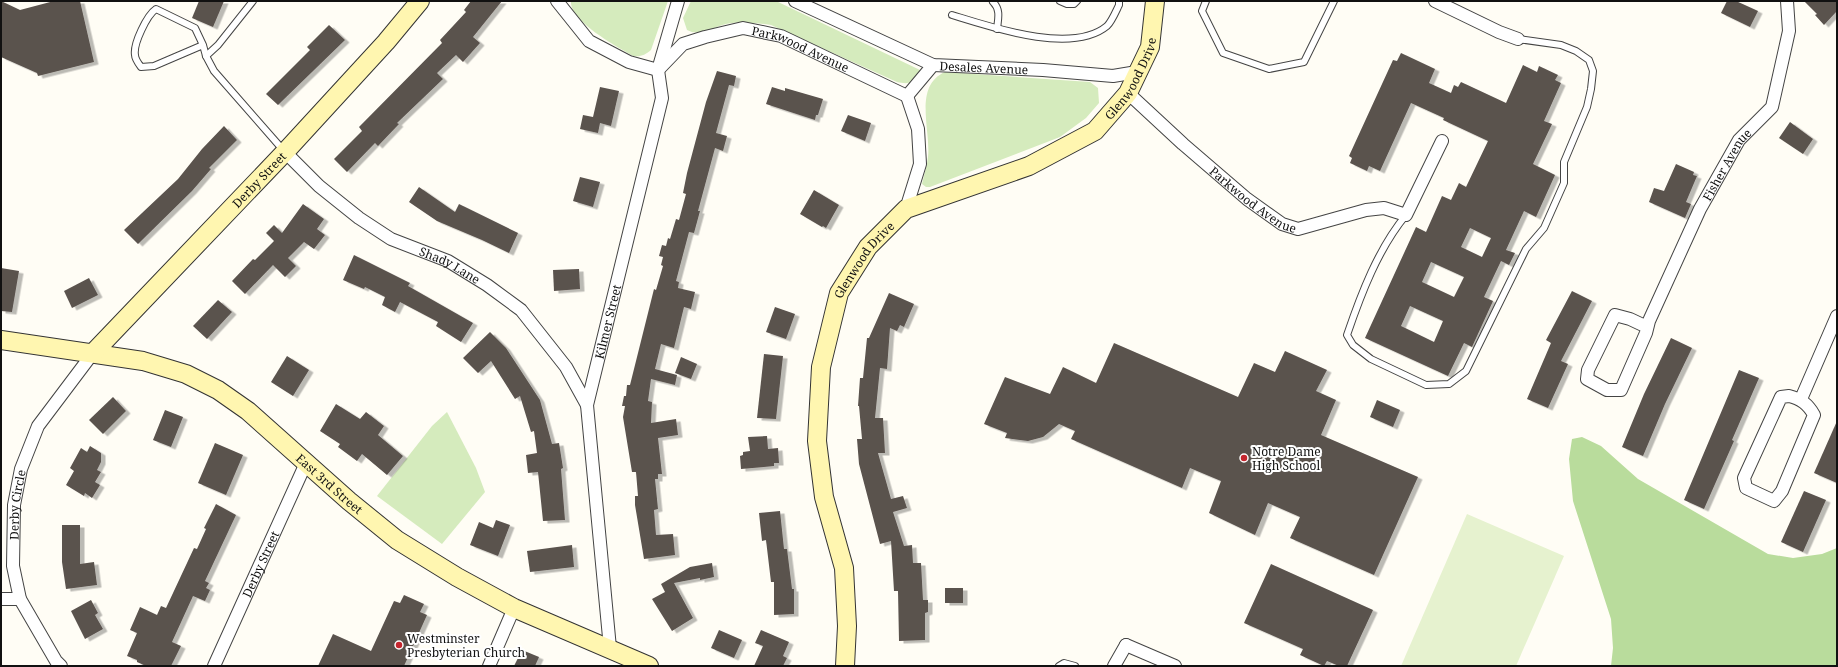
<svg xmlns="http://www.w3.org/2000/svg" width="1838" height="667" viewBox="0 0 1838 667" font-family="'Noto Serif',serif">
<style>
.green{fill:#d5ebbd}
.forest{fill:#b9dc9c}
.pitch{fill:#e6f2cf}
.building{fill:#5a524d;fill-rule:evenodd;filter:url(#shadow)}
.lines{fill:none;stroke-linecap:round;stroke-linejoin:round}
.lane-casing{stroke:#444;stroke-width:8}
.street-casing{stroke:#444;stroke-width:14}
.secondary-casing{stroke:#333;stroke-width:20}
.lane{stroke:#fff;stroke-width:6}
.street{stroke:#fff;stroke-width:12}
.secondary{stroke:#fff6b0;stroke-width:18}
.poi-dot{fill:#c4262e;stroke:#fff;stroke-width:1.5}
.labels{text-anchor:middle;dominant-baseline:central;stroke-width:4;stroke-linejoin:round;paint-order:stroke}
.street-label{font-size:12px;fill:#111;stroke:#fff}
.poi-label{font-size:12px;fill:#111;stroke:#fff;text-anchor:start}
</style>
<defs>
<filter id="shadow"><feDropShadow dx="4.5" dy="2.5" stdDeviation="0" flood-color="#0004"/></filter>
</defs>
<rect width="100%" height="100%" fill="#fffdf5"/>
<g class="green">
<path d="M 571,1 L 668,1 L 651,50 C 645,55 641,57 633,56 C 618,47 569,21 571,1 Z"/>
<path d="M 691,1 L 776,1 L 920,70 L 919,77 C 912,84 906,84 897,82 L 771,25 C 756,23 741,21 726,24 C 713,27 700,37 687,30 L 683,18 Z"/>
<path d="M 945,72 L 1090,82 L 1098,88 L 1099,103 L 1086,118 L 1060,137 L 930,187 L 926,187 L 922,184 C 924,175 927,166 928,157 C 931,130 913,86 945,72 Z"/>
<polygon points="447,412 476,468 485,492 442,544 377,496 432,426"/>
</g>
<polygon class="forest" points="1582,437 1601,446 1638,479 1768,554 1793,558 1822,554 1837,548 1837,666 1611,666 1613,648 1611,619 1573,501 1569,459 1572,439"/>
<polygon class="pitch" points="1467,514 1564,556 1516,666 1401,666"/>
<g class="building">
<polygon points="1,1 20,10 54,1 80,1 94,62 38,76 37,73 1,57"/>
<polygon points="199,1 224,1 213,27 192,18"/>
<polygon points="471,1 502,1 473,37 480,43 463,62 456,55 437,73 443,79 397,123 399,124 378,146 375,143 347,172 334,159 362,131 359,127 442,43 440,40 466,12 464,10"/>
<polygon points="1727,1 1736,1 1758,11 1750,27 1721,13"/>
<polygon points="1804,1 1837,1 1837,11 1824,25 1815,15 1817,14"/>
<polygon points="329,25 345,40 278,105 266,94 310,50 307,47"/>
<path d="M 1401,53 L 1435,69 L 1429,83 L 1451,93 L 1454,85 L 1458,87 L 1461,82 L 1506,103 L 1523,65 L 1537,72 L 1539,66 L 1558,75 L 1555,80 L 1561,83 L 1544,121 L 1552,124 L 1533,164 L 1555,175 L 1536,217 L 1524,211 L 1506,250 L 1515,253 L 1509,265 L 1501,261 L 1484,297 L 1493,301 L 1472,347 L 1464,343 L 1448,376 L 1365,338 L 1416,227 L 1426,232 L 1442,196 L 1451,200 L 1459,183 L 1466,187 L 1488,141 L 1443,120 L 1444,118 L 1411,103 L 1380,171 L 1369,166 L 1367,171 L 1350,163 L 1352,158 L 1349,156 L 1393,60 L 1397,61 ZM 1470,228 L 1491,238 L 1482,257 L 1461,247 ZM 1431,262 L 1464,277 L 1454,297 L 1422,282 ZM 1410,306 L 1443,321 L 1434,342 L 1401,326 Z"/>
<polygon points="717,71 736,76 734,86 729,85 716,133 727,136 723,151 715,148 698,211 700,211 694,233 689,232 676,281 679,282 678,288 695,292 691,309 684,307 674,348 661,344 655,369 677,375 675,385 651,379 648,401 652,402 651,423 676,419 678,435 658,438 662,474 658,474 658,479 655,479 658,509 654,510 656,535 673,534 675,555 644,559 635,505 635,496 638,496 636,472 632,472 623,417 625,406 622,406 624,396 626,396 627,385 630,385 654,289 656,290 663,266 661,265 663,257 659,256 662,245 666,246 668,238 670,239 676,219 679,220 686,194 683,193 687,173 706,102"/>
<polygon points="600,87 619,91 611,126 600,123 598,133 580,129 583,115 593,117"/>
<polygon points="772,87 785,91 785,88 823,99 818,115 816,115 815,120 766,104"/>
<polygon points="848,115 871,123 865,141 841,131"/>
<polygon points="1790,122 1813,139 1803,154 1779,138"/>
<polygon points="224,126 237,140 209,168 211,169 192,191 138,244 124,230 178,179 202,149"/>
<polygon points="1676,164 1694,172 1693,175 1697,176 1686,202 1691,204 1685,218 1649,202 1654,188 1664,191"/>
<polygon points="580,177 600,182 593,207 573,201"/>
<polygon points="419,187 455,212 459,204 518,233 509,253 482,240 437,221 409,202"/>
<polygon points="814,190 839,205 826,228 823,226 822,227 800,214"/>
<polygon points="303,204 324,219 317,229 325,235 314,249 304,242 288,258 296,266 285,277 273,265 245,294 232,281 253,259 255,260 274,241 266,233 274,225 282,233"/>
<polygon points="354,255 410,283 408,286 473,323 461,342 436,326 438,322 400,302 395,312 382,305 385,297 365,287 364,289 343,280"/>
<polygon points="1,268 19,271 12,312 1,311"/>
<polygon points="579,269 580,289 554,291 553,270"/>
<polygon points="89,278 98,295 72,308 64,291"/>
<polygon points="1572,291 1592,301 1561,361 1568,364 1548,408 1527,399 1551,343 1546,340"/>
<polygon points="889,293 914,304 904,327 900,325 897,331 890,328 887,369 880,368 875,418 883,418 885,453 878,453 891,499 903,496 907,508 893,512 904,546 912,545 913,563 921,563 923,600 928,600 928,612 925,613 925,640 899,641 898,591 894,591 891,541 880,544 859,464 857,439 862,439 859,406 858,406 860,378 863,378 867,338 869,338"/>
<polygon points="218,300 232,312 207,339 193,326"/>
<polygon points="775,307 795,314 786,339 766,332"/>
<polygon points="490,332 506,348 540,400 552,444 559,443 563,468 561,469 565,520 543,521 538,472 528,473 526,455 537,453 534,431 531,432 520,396 515,399 491,361 478,373 463,358"/>
<polygon points="1671,338 1692,348 1665,404 1643,456 1622,447 1644,394"/>
<polygon points="1114,343 1238,397 1254,363 1275,372 1285,351 1327,370 1316,391 1336,400 1321,435 1418,477 1374,575 1290,538 1300,517 1268,503 1255,535 1209,513 1221,481 1190,468 1182,488 1071,439 1075,431 1059,424 1043,437 1028,441 1005,438 1007,433 984,424 1005,377 1050,394 1063,367 1096,383"/>
<polygon points="764,354 783,356 776,419 757,418"/>
<polygon points="287,356 309,370 293,396 271,382"/>
<polygon points="681,357 697,364 691,379 675,373"/>
<polygon points="1739,370 1759,378 1732,440 1734,441 1704,509 1684,500"/>
<polygon points="113,397 126,411 103,434 89,420"/>
<polygon points="1377,400 1400,410 1393,427 1370,417"/>
<polygon points="336,404 360,419 366,412 384,426 378,435 403,456 387,475 362,454 357,461 338,447 340,444 320,431"/>
<polygon points="165,410 183,417 171,447 153,440"/>
<polygon points="1837,421 1837,483 1814,473"/>
<polygon points="767,436 768,449 778,448 779,463 774,463 774,466 741,469 740,456 743,455 743,452 750,451 748,437"/>
<polygon points="215,443 243,455 226,495 198,483"/>
<polygon points="90,446 101,453 101,462 97,470 101,472 95,482 100,485 92,498 85,493 84,496 66,485 74,471 70,468 81,448 87,452"/>
<polygon points="1804,491 1826,500 1803,552 1781,542"/>
<polygon points="216,504 236,515 205,581 209,583 206,588 210,590 205,601 193,596 172,642 181,646 171,666 146,666 137,662 137,660 127,656 137,633 130,630 140,607 157,615 161,606 166,608 194,548 197,549 206,529 204,528"/>
<polygon points="780,511 784,549 787,549 792,589 794,589 794,614 774,615 774,582 771,582 766,540 762,541 759,513"/>
<polygon points="496,520 510,525 498,556 470,545 479,522 493,528"/>
<polygon points="62,525 80,525 80,564 94,562 97,585 66,589 62,562"/>
<polygon points="572,545 574,567 530,572 527,551"/>
<polygon points="712,563 714,577 700,580 700,578 674,583 693,618 672,631 652,599 665,592 661,584 690,567"/>
<polygon points="1271,564 1373,610 1347,666 1339,666 1327,661 1324,666 1300,655 1303,649 1244,623"/>
<rect x="945" y="588" width="18" height="15"/>
<polygon points="404,595 424,604 420,612 427,615 404,666 318,666 333,634 371,651 394,601 400,603"/>
<polygon points="91,600 98,613 95,615 103,629 85,639 71,611"/>
<polygon points="719,630 742,640 734,658 711,648"/>
<polygon points="761,630 789,642 783,656 787,658 783,666 754,666 763,646 755,643"/>
<polygon points="522,650 539,657 535,666 514,666"/>
</g>
<g class="lines">
<defs>
<g id="lane">
<polyline points="1060,1 1067,4 1074,4 1077,1"/>
<polyline points="1206,1 1202,11 1223,53 1269,69 1304,62 1334,1"/>
<path d="M 993,2 C 1001,10 998,19 997,29"/>
<path d="M 952,15 C 991,27 1072,55 1107,26 C 1112,21 1116,11 1119,5 L 1119,1"/>
<path d="M 203,45 L 154,66 L 141,67 C 138,63 135,59 135,55 C 133,44 147,15 156,9 L 195,28 L 203,45 L 206,56 L 214,71 L 284,151"/>
<polyline points="206,56 218,45 253,1"/>
<path d="M 1406,215 C 1378,249 1361,294 1347,335 L 1353,345 L 1371,359 L 1426,385 L 1449,384 L 1466,371 L 1526,249 L 1544,228 L 1564,183 L 1564,162 L 1587,107 L 1591,89 L 1593,71 L 1589,60 L 1576,51 L 1561,45 L 1518,39"/>
<polyline points="1059,666 1064,663 1075,666"/>
</g>
<g id="street">
<path id="s1" d="M 557,1 L 589,41 L 629,62 L 658,70 L 683,44 L 705,37 L 743,28 L 781,36 L 907,96"/>
<path id="s2" d="M 795,1 L 933,65 L 1043,70 L 1113,76 L 1137,72"/>
<polyline points="1435,1 1499,32 1518,39"/>
<path id="s3" d="M 1128,93 L 1183,144 L 1247,199 L 1282,224 L 1298,229 L 1366,210 L 1384,208 L 1406,215 L 1442,141"/>
<polyline points="907,96 933,65"/>
<path id="s4" d="M 285,152 L 319,186 L 359,218 L 391,239 L 448,261 L 487,285 L 521,310 L 566,367 L 587,405"/>
<polyline points="906,209 920,164 918,129 907,96"/>
<path id="s5" d="M 1647,327 L 1630,319 L 1615,315 L 1588,370 L 1587,379 L 1607,390 L 1621,390 L 1646,333 L 1649,321 L 1700,209 L 1739,140 L 1772,107 L 1789,31 L 1787,1"/>
<path d="M 1789,396 C 1801,399 1808,404 1814,415 L 1782,491 L 1774,501 L 1746,488 L 1744,478 L 1781,397 Z"/>
<polyline points="1801,399 1837,316"/>
<polyline points="1,599 20,599"/>
<polyline points="1126,645 1175,666"/>
<path id="s6" d="M 610,648 L 587,405 L 662,98 L 658,70 L 678,1"/>
<path id="s7" d="M 61,666 L 56,661 L 20,599 L 13,566 L 14,505 L 21,469 L 38,426 L 93,353"/>
<path id="s8" d="M 214,666 L 306,463"/>
<polyline points="489,666 514,608"/>
<polyline points="1114,666 1126,645"/>
</g>
<g id="secondary">
<path id="s9" d="M 1,340 L 143,361 L 186,374 L 218,390 L 248,411 L 349,501 L 397,540 L 457,577 L 514,608 L 649,666"/>
<path id="s10" d="M 93,353 L 285,152 L 386,42 L 420,1"/>
<path id="s11" d="M 845,666 L 847,626 L 844,568 L 824,497 L 817,441 L 821,367 L 839,293 L 868,247 L 906,209 L 1029,166 L 1095,131 L 1128,93 L 1150,47 L 1155,1"/>
</g>
</defs>
<use href="#lane" class="lane-casing"/>
<use href="#street" class="street-casing"/>
<use href="#secondary" class="secondary-casing"/>
<use href="#lane" class="lane"/>
<use href="#street" class="street"/>
<use href="#secondary" class="secondary"/>
</g>
<g class="poi-dot">
<circle cx="1244" cy="458" r="4"/>
<circle cx="399" cy="645" r="4"/>
</g>
<g class="labels">
<g class="street-label">
<text stroke="none"><textPath href="#s1" startOffset="286">Parkwood Avenue</textPath></text>
<text stroke="none"><textPath href="#s2" startOffset="203">Desales Avenue</textPath></text>
<text stroke="none"><textPath href="#s11" startOffset="756">Glenwood Drive</textPath></text>
<text stroke="none"><textPath href="#s5" startOffset="391">Fisher Avenue</textPath></text>
<text stroke="none"><textPath href="#s10" startOffset="240">Derby Street</textPath></text>
<text stroke="none"><textPath href="#s3" startOffset="165">Parkwood Avenue</textPath></text>
<text stroke="none"><textPath href="#s11" startOffset="420">Glenwood Drive</textPath></text>
<text stroke="none"><textPath href="#s4" startOffset="202">Shady Lane</textPath></text>
<text stroke="none"><textPath href="#s6" startOffset="330">Kilmer Street</textPath></text>
<text stroke="none"><textPath href="#s9" startOffset="370">East 3rd Street</textPath></text>
<text stroke="none"><textPath href="#s7" startOffset="174">Derby Circle</textPath></text>
<text stroke="none"><textPath href="#s8" startOffset="112">Derby Street</textPath></text>
</g>
<g class="poi-label">
<text x="1252" y="451">Notre Dame<tspan x="1252" dy="14">High School</tspan></text>
<text x="407" y="638">Westminster<tspan x="407" dy="14">Presbyterian Church</tspan></text>
</g>
</g>
<rect width="1838" height="667" fill="none" stroke="#111111" stroke-width="4"/>
</svg>
